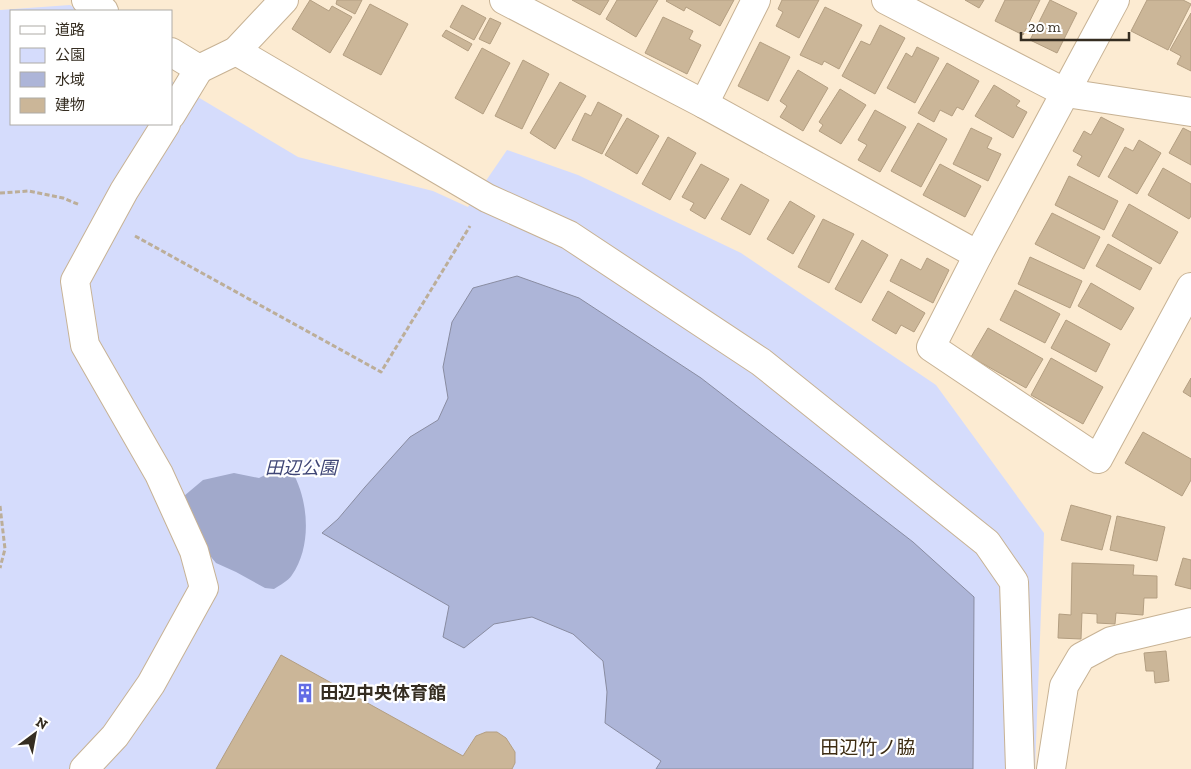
<svg xmlns="http://www.w3.org/2000/svg" width="1191" height="769" viewBox="0 0 1191 769" font-family="'Zilla Slab','Noto Sans JP',serif">
<style>
.green{fill:#d5dcfc}
.forest{fill:#a1a9cb}
.water{fill:#adb5d8;stroke:#898ca1}
.building{fill:#cbb698;stroke:#b39e81}
.lines{fill:none;stroke-linecap:round;stroke-linejoin:round}
.minor-casing{stroke:#c7b294;stroke-width:30}
.path{stroke:#bcae99;stroke-width:3;stroke-dasharray:5 2.5;stroke-linecap:butt}
.minor{stroke:#fff;stroke-width:28}
.labels{text-anchor:middle;dominant-baseline:central;stroke-width:4.5;stroke-linejoin:round;paint-order:stroke}
.park-label{font-size:18px;font-style:italic;fill:#3f4676;stroke:#fff}
.poi-label{font-size:18px;font-weight:bold;fill:#352d21;stroke:#fff;text-anchor:start}
.neighbourhood-label{font-size:19px;fill:#3d2c12;stroke:#fff}
</style>
<rect width="100%" height="100%" fill="#fcebd2"/>
<polygon class="green" points="70,5 80,11 11,11 11,124 171,124 171,81 298,157 433,191 468,207 507,150 578,175 741,253 936,385 1044,533 1035,769 0,769 0,10"/>
<path class="forest" d="M 273,471 L 292,471 C 309,501 312,546 292,575 C 288,581 280,585 274,589 L 265,588 L 236,572 L 216,563 L 202,546 L 184,496 L 203,480 L 234,473 L 259,478 Z"/>
<polygon class="water" points="517,276 579,298 701,378 913,542 974,597 973,769 656,769 661,761 605,723 607,692 603,661 573,634 532,617 494,624 464,648 443,637 449,606 322,533 338,519 365,487 410,437 438,420 448,398 443,367 452,322 473,288"/>
<g class="building">
<polygon points="310,0 329,11 332,6 352,17 330,53 292,29"/>
<polygon points="337,0 362,0 355,14 336,4"/>
<polygon points="572,0 609,0 600,15"/>
<polygon points="617,0 658,0 636,37 606,19"/>
<polygon points="667,0 734,0 720,26 686,7 684,11 666,1"/>
<polygon points="782,0 819,0 799,38 776,26 783,12 778,9"/>
<polygon points="965,0 984,0 979,8"/>
<polygon points="1005,0 1040,0 1023,35 995,21"/>
<polygon points="1050,0 1077,13 1057,53 1030,40"/>
<polygon points="1147,0 1183,0 1191,4 1168,50 1131,31"/>
<polygon points="370,4 408,24 381,75 343,55"/>
<polygon points="462,5 486,18 474,40 450,27"/>
<polygon points="825,7 862,25 839,69 824,61 822,65 800,55"/>
<polygon points="1191,13 1191,71 1177,64 1181,56 1170,50"/>
<polygon points="663,17 693,31 689,39 701,45 687,74 645,53"/>
<polygon points="490,18 501,23 490,44 479,39"/>
<polygon points="880,25 905,38 875,94 842,76 861,41 870,45"/>
<polygon points="446,30 472,44 468,51 442,36"/>
<polygon points="760,42 790,57 768,101 738,86"/>
<polygon points="917,47 939,58 915,103 887,88 906,53 912,57"/>
<polygon points="482,48 510,63 483,114 455,98"/>
<polygon points="523,60 549,74 522,129 495,116"/>
<polygon points="947,63 979,81 963,110 957,107 952,116 940,110 934,122 918,113"/>
<polygon points="798,70 828,88 803,131 780,117 787,106 780,101"/>
<polygon points="560,82 586,96 555,149 530,133"/>
<polygon points="994,85 1020,101 1016,106 1027,112 1013,138 975,116"/>
<polygon points="840,89 866,105 841,144 819,131 823,125 819,122"/>
<polygon points="598,102 622,115 602,154 572,140 585,113 591,116"/>
<polygon points="875,110 906,127 880,172 858,160 867,145 858,140"/>
<polygon points="1101,117 1124,129 1099,177 1077,165 1082,156 1073,151 1084,131 1091,135"/>
<polygon points="627,118 659,136 637,174 605,155"/>
<polygon points="918,123 947,139 921,187 891,171"/>
<polygon points="971,128 992,138 987,148 1001,154 988,181 953,164"/>
<polygon points="1183,128 1191,132 1191,165 1169,153"/>
<polygon points="668,137 696,153 670,200 642,184"/>
<polygon points="1139,140 1161,153 1137,194 1108,177 1125,147 1133,151"/>
<polygon points="701,164 729,179 705,219 690,210 694,203 682,197"/>
<polygon points="940,164 981,186 965,217 923,195"/>
<polygon points="1163,168 1191,184 1191,216 1189,219 1148,195"/>
<polygon points="1069,176 1118,201 1104,230 1055,205"/>
<polygon points="741,184 769,200 750,235 721,219"/>
<polygon points="790,201 815,216 793,254 767,239"/>
<polygon points="1129,204 1178,232 1160,264 1112,236"/>
<polygon points="1052,213 1100,237 1084,269 1035,244"/>
<polygon points="823,219 854,234 829,283 798,267"/>
<polygon points="862,240 888,255 861,303 835,289"/>
<polygon points="1108,244 1152,268 1140,290 1096,266"/>
<polygon points="1030,257 1082,281 1070,308 1018,284"/>
<polygon points="927,258 949,270 933,303 890,281 901,259 921,270"/>
<polygon points="1091,283 1134,308 1121,330 1078,306"/>
<polygon points="1015,290 1060,314 1045,343 1000,320"/>
<polygon points="888,291 925,313 914,332 901,325 896,334 872,320"/>
<polygon points="1066,320 1110,344 1096,372 1051,348"/>
<polygon points="988,328 1043,359 1026,388 971,357"/>
<polygon points="1051,358 1103,387 1083,424 1031,395"/>
<polygon points="1191,378 1191,397 1183,392"/>
<polygon points="1143,432 1191,459 1191,480 1182,496 1125,463"/>
<polygon points="1071,505 1111,516 1102,550 1061,540"/>
<polygon points="1117,516 1165,527 1157,561 1110,550"/>
<polygon points="1183,558 1191,560 1191,589 1175,585"/>
<polygon points="1072,563 1134,565 1133,575 1157,576 1157,598 1144,598 1143,615 1116,613 1115,624 1097,623 1097,614 1082,613 1081,639 1058,638 1059,614 1071,615"/>
<polygon points="1166,651 1169,681 1155,683 1154,671 1146,671 1144,653"/>
<polygon points="281,655 463,756 476,736 486,732 497,732 506,738 515,752 515,763 512,769 216,769"/>
</g>
<g class="lines">
<defs>
<g id="minor">
<polyline points="86,0 104,11"/>
<polyline points="504,0 704,104 978,255"/>
<polyline points="886,0 1066,93 1191,112"/>
<polyline points="1115,0 978,255 931,347 1098,459 1191,287"/>
<polyline points="236,51 487,198 569,235 761,362 987,543 1014,582 1020,769"/>
<polyline points="171,52 199,69 236,51 284,0"/>
<polyline points="704,104 756,0"/>
<polyline points="171,115 199,69"/>
<polyline points="84,769 115,736 151,684 204,588 194,551 159,474 85,345 75,281 124,191 166,124"/>
<polyline points="1051,769 1064,686 1081,657 1111,641 1191,622"/>
</g>
</defs>
<use href="#minor" class="minor-casing"/>
<g class="path">
<polyline points="0,193 29,191 63,198 80,205"/>
<polyline points="135,236 381,372 470,226"/>
<polyline points="0,506 5,549 0,568"/>
</g>
<use href="#minor" class="minor"/>
</g>
<defs>
<symbol id="building-bare" viewBox="-9 -9 18 18"><path d="M-4-6H4V6H1V3H-1V6H-4ZM-2.5-4.3h1.7v1.8h-1.7ZM.8-4.3h1.7v1.8H.8ZM-2.5-1h1.7V.8h-1.7ZM.8-1h1.7V.8H.8Z" fill="#626ce5" stroke="#fff" stroke-width="2.5" paint-order="stroke"/></symbol>
</defs>
<g fill-rule="evenodd">
<use href="#building-bare" x="291" y="679" width="28" height="28"/>
</g>
<g class="labels">
<g class="park-label">
<text x="301" y="468">田辺公園</text>
</g>
<g class="poi-label">
<text x="320" y="693">田辺中央体育館</text>
</g>
<g class="neighbourhood-label">
<text x="868" y="747">田辺竹ノ脇</text>
</g>
</g>
<rect x="10" y="10" width="162" height="115" fill="#ffffff" stroke="#aeaba6"/>
<rect x="20" y="26" width="25" height="8" fill="#ffffff" stroke="#aeaba6"/>
<text x="55" y="35" font-size="15" fill="#352d21">道路</text>
<rect x="20" y="48" width="25" height="15" fill="#d5dcfc" stroke="#aeaba6"/>
<text x="55" y="60" font-size="15" fill="#352d21">公園</text>
<rect x="20" y="72" width="25" height="15" fill="#adb5d8" stroke="#aeaba6"/>
<text x="55" y="85" font-size="15" fill="#352d21">水域</text>
<rect x="20" y="98" width="25" height="15" fill="#cbb698" stroke="#aeaba6"/>
<text x="55" y="110" font-size="15" fill="#352d21">建物</text>
<g transform="translate(35 734) rotate(32)" stroke="#ffffff" stroke-width="4" paint-order="stroke">
<path d="M0-4L9 19L0 12L-9 19Z" fill="#352d21"/>
<text y="-8" font-size="14" font-weight="bold" text-anchor="middle" fill="#352d21">N</text>
</g>
<path d="M1021 32v8h108v-8" fill="none" stroke="#352d21" stroke-width="2.5"/>
<text x="1028" y="32" font-size="15" fill="#352d21" stroke="#ffffff" stroke-width="4" paint-order="stroke">20 m</text>
</svg>
